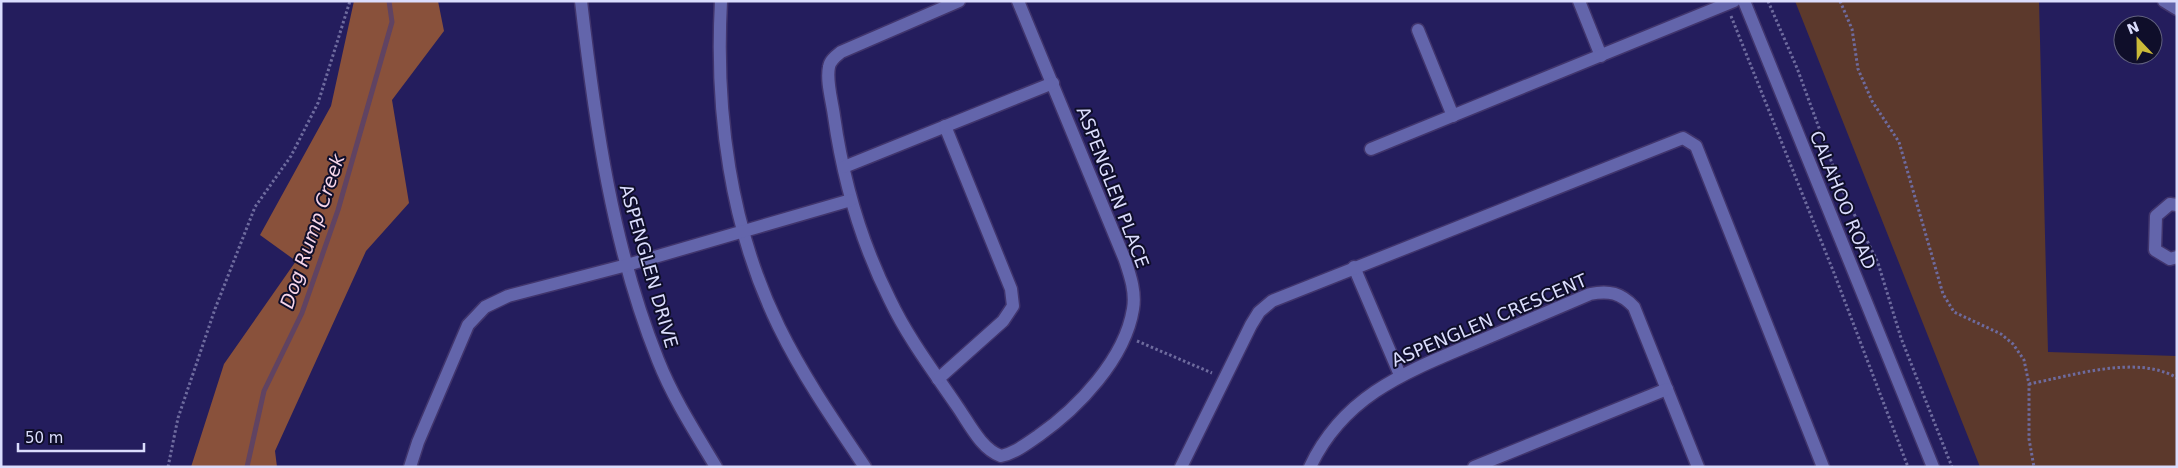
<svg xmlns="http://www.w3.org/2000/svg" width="2178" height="468" viewBox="0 0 2178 468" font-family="'DejaVu Sans',sans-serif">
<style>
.green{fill:#5c392c}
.forest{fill:#89513b}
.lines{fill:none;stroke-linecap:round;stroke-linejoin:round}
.stream{stroke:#604362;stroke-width:5}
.minor-casing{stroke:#41356d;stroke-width:15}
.path{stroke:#6e6b9e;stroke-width:3;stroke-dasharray:2.5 2.5;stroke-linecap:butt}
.minor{stroke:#6365ab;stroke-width:12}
.labels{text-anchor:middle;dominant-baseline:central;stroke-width:4;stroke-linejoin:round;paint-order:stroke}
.street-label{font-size:18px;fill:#dbddfd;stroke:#0f0e2a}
.water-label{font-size:19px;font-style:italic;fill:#f7d6ea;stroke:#0f0e2a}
</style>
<rect width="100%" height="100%" fill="#241d5d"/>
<polygon class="green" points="1795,1 2039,1 2048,352 2177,356 2177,467 1980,467"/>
<polygon class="forest" points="354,1 438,1 444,31 392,100 409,203 366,251 275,451 277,467 191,467 224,364 296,261 260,235 331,106"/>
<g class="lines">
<polyline class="stream" points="247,467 264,391 302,313 338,210 392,22 389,1"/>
<defs>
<g id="minor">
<path d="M 581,1 C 595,123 612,245 658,360 C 673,398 695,432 716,467"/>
<path d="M 721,1 C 715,112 730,227 779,327 C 803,376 834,421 865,467"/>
<path d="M 959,1 L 841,52 C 836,56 830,60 829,67 C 826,81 832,101 834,116 C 843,180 861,242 890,300 C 908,338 934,372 957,406 C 969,423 981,449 1001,456 C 1015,453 1026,444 1038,436 C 1078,408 1125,359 1133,309 C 1136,292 1130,275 1125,260 L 1018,1"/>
<polyline points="1579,1 1601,56"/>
<polyline points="1744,1 1933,467"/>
<polyline points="2164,1 2177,9"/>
<polyline points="1418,30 1453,116"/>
<polyline points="1371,149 1734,1"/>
<polyline points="844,167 1053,83"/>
<polyline points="2177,205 2170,204 2156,216 2155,250 2170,259 2177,257"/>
<polyline points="1354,267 1400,375"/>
<polyline points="938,379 1003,321 1013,306 1011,289 945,126"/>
<polyline points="410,467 418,442 468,325 485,307 508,296 627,265 851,200"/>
<polyline points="1181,467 1251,325 1259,312 1272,301 1683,138 1696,146 1823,467"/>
<path d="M 1310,467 C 1344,395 1406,372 1475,343 C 1513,327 1552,310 1590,294 C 1609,290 1621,293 1634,307 L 1698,467"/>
<polyline points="1474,467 1667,389"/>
</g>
</defs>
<use href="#minor" class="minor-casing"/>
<g class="path">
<polyline points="1768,1 1797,68 1840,185 1878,263 1901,338 1952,467"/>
<polyline points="1840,1 1852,29 1858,69 1872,101 1899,142 1943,294 1954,312 2001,334 2013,344 2024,360 2029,384 2029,439 2034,467"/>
<polyline points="1731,16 1834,273 1908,467"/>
<polyline points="1137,341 1212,373"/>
<path d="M 2029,384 C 2071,376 2138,354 2177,378"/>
<polyline points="168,467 178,418 215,309 255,207 291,156 318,103 350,1"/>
</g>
<use href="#minor" class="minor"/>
</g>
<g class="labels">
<g class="street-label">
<text transform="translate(1113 187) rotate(69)">ASPENGLEN PLACE</text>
<text transform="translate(1843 200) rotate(68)">CALAHOO ROAD</text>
<text transform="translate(649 266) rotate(74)">ASPENGLEN DRIVE</text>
<text transform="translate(1489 320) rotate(-23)">ASPENGLEN CRESCENT</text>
</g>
<g class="water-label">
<text transform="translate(312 231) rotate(-71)">Dog Rump Creek</text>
</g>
</g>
<rect width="2178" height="468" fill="none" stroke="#dbddfd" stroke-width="5"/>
<g transform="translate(2138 40) rotate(338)"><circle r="24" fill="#0f0e2a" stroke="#61617e"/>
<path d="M0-4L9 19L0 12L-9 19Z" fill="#cbba39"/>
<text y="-8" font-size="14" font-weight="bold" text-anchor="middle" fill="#dbddfd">N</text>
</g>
<path d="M18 443v8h126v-8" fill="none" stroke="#dbddfd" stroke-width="2.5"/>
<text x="25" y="443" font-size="15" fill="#dbddfd" stroke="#0f0e2a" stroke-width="4" paint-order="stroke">50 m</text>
</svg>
